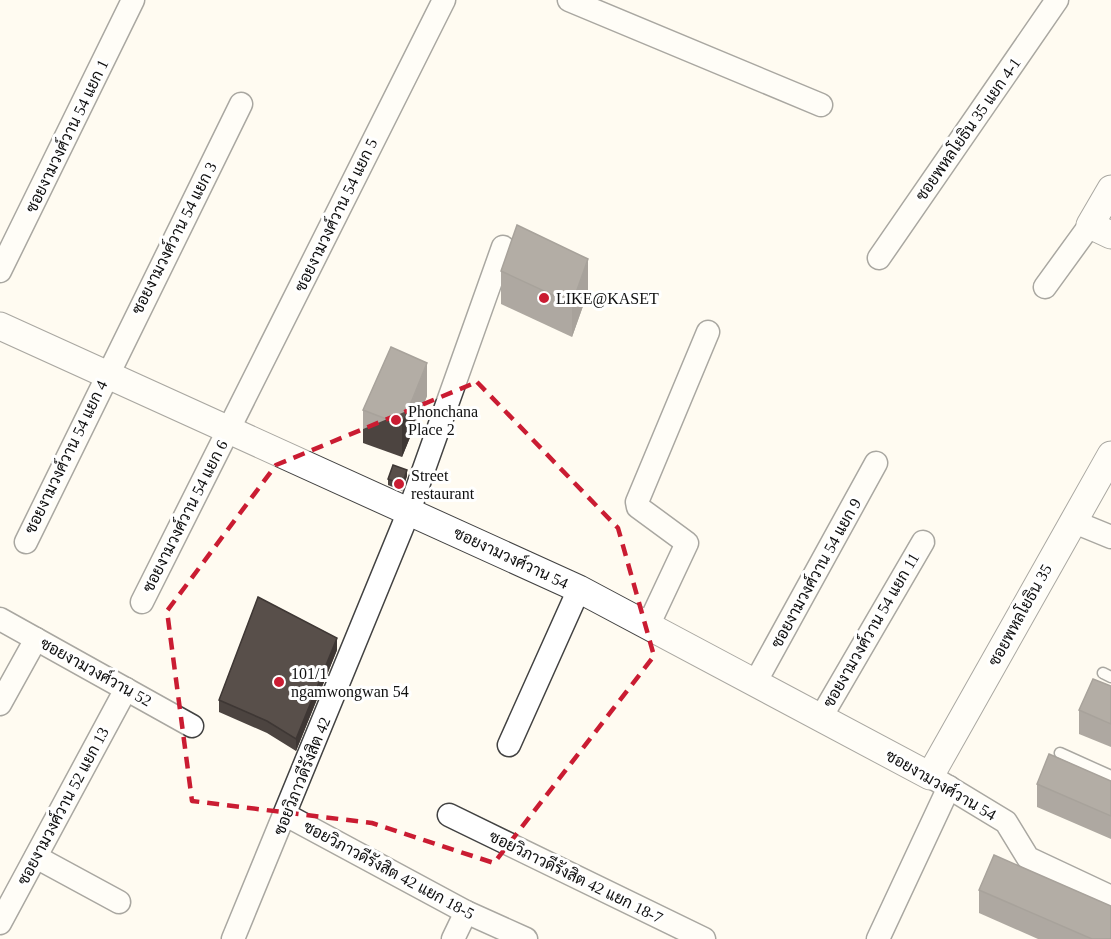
<svg xmlns="http://www.w3.org/2000/svg" width="1111" height="939" viewBox="0 0 1111 939" font-family="'Times New Roman',Sarabun,serif">
<style>
.lines{fill:none;stroke-linecap:round;stroke-linejoin:round}
.service-casing{stroke:#424242;stroke-width:13}
.minor-casing{stroke:#424242;stroke-width:25}
.tertiary-casing{stroke:#424242;stroke-width:29}
.service{stroke:#fff;stroke-width:10}
.minor{stroke:#fff;stroke-width:22}
.tertiary{stroke:#fff;stroke-width:27}
.wall{fill:#4c4440}
.shaded-wall{fill:#3e3734}
.building{fill:#584f4a;stroke:#3e3734;stroke-width:1.5}
.marked{fill:none;stroke:#ca1c32;stroke-width:4.5;stroke-dasharray:12 8;stroke-linejoin:round}
.poi-dot{fill:#ca1c32;stroke:#fff;stroke-width:2}
.labels{text-anchor:middle;dominant-baseline:central;stroke-width:6;stroke-linejoin:round;paint-order:stroke}
.street-label{font-size:16px;fill:#0f0f0f;stroke:#fff}
.poi-label{font-size:16px;fill:#0f0f0f;stroke:#fff;text-anchor:start}
</style>
<rect width="100%" height="100%" fill="#fffbf1"/>
<g class="lines">
<defs>
<g id="service">
<polyline points="1103,673 1111,677"/>
<polyline points="1060,753 1111,776"/>
</g>
<g id="minor">
<polyline points="569,0 821,105"/>
<polyline points="879,258 1057,0"/>
<polyline points="0,271 133,0"/>
<polyline points="1045,287 1090,225"/>
<polyline points="1072,521 1111,537"/>
<polyline points="26,542 241,104"/>
<polyline points="142,602 444,0"/>
<polyline points="0,619 192,726"/>
<polyline points="648,626 687,543 638,507 637,502 708,332"/>
<polyline points="755,683 876,463"/>
<polyline points="0,704 36,639"/>
<polyline points="820,719 923,542"/>
<polyline points="509,745 579,589"/>
<polyline points="930,776 1006,822 1028,858 1111,897"/>
<polyline points="286,815 466,912 526,939"/>
<polyline points="449,815 704,939"/>
<polyline points="36,857 119,902"/>
<polyline points="0,923 126,689"/>
<polyline points="233,939 409,511 503,247"/>
<polyline points="453,939 466,912"/>
<polyline points="878,939 949,787"/>
</g>
<g id="tertiary">
<polyline points="1111,189 1090,225 1111,235"/>
<polyline points="0,326 579,589 930,776 1111,455"/>
</g>
</defs>
<use href="#service" class="service-casing"/>
<use href="#minor" class="minor-casing"/>
<use href="#tertiary" class="tertiary-casing"/>
<use href="#service" class="service"/>
<use href="#minor" class="minor"/>
<use href="#tertiary" class="tertiary"/>
</g>
<g class="wall">
<polygon points="501,271 588,292 572,337 501,304"/>
<polygon points="427,396 402,457 363,443 363,410"/>
<polygon points="407,476 402,491 388,485 388,479"/>
<polygon points="337,650 296,751 267,733 219,712 219,700"/>
<polygon points="1111,686 1111,747 1079,734 1079,710"/>
<polygon points="1111,781 1111,839 1037,807 1037,784"/>
<polygon points="979,890 1111,939 1038,939 979,913"/>
</g>
<g class="shaded-wall">
<polygon points="588,259 588,292 572,337 572,304"/>
<polygon points="427,363 427,396 402,457 402,425"/>
<polygon points="407,470 407,476 402,491 402,485"/>
<polygon points="337,638 337,650 296,751 296,739"/>
</g>
<g class="building">
<polygon points="517,225 588,259 572,304 501,271"/>
<polygon points="391,347 427,363 402,425 363,410"/>
<polygon points="393,465 407,470 402,485 388,479"/>
<polygon points="258,597 337,638 296,739 267,721 219,700"/>
<polygon points="1093,679 1111,686 1111,724 1079,710"/>
<polygon points="1049,754 1111,781 1111,816 1037,784"/>
<polygon points="994,855 1111,906 1111,939 1092,939 979,890"/>
</g>
<path d="M0 0H1111V939H0ZM 477,382 L 618,528 L 654,656 L 494,863 L 372,823 L 192,801 L 167,611 L 276,465 Z" fill="#fffbf1" fill-opacity=".55" fill-rule="evenodd"/>
<path class="marked" d="M 477,382 L 618,528 L 654,656 L 494,863 L 372,823 L 192,801 L 167,611 L 276,465 Z"/>
<g class="poi-dot">
<circle cx="544" cy="298" r="6"/>
<circle cx="396" cy="420" r="6"/>
<circle cx="399" cy="484" r="6"/>
<circle cx="279" cy="682" r="6"/>
</g>
<g class="labels">
<g class="street-label">
<text transform="translate(968 129) rotate(-55)">ซอยพหลโยธิน 35 แยก 4-1</text>
<text transform="translate(67 136) rotate(-64)">ซอยงามวงศ์วาน 54 แยก 1</text>
<text transform="translate(336 215) rotate(-64)">ซอยงามวงศ์วาน 54 แยก 5</text>
<text transform="translate(174 238) rotate(-63)">ซอยงามวงศ์วาน 54 แยก 3</text>
<text transform="translate(66 457) rotate(-64)">ซอยงามวงศ์วาน 54 แยก 4</text>
<text transform="translate(185 516) rotate(-63)">ซอยงามวงศ์วาน 54 แยก 6</text>
<text transform="translate(511 558) rotate(25)">ซอยงามวงศ์วาน 54</text>
<text transform="translate(816 573) rotate(-61)">ซอยงามวงศ์วาน 54 แยก 9</text>
<text transform="translate(1020 615) rotate(-61)">ซอยพหลโยธิน 35</text>
<text transform="translate(871 630) rotate(-60)">ซอยงามวงศ์วาน 54 แยก 11</text>
<text transform="translate(96 672) rotate(29)">ซอยงามวงศ์วาน 52</text>
<text transform="translate(302 776) rotate(-68)">ซอยวิภาวดีรังสิต 42</text>
<text transform="translate(941 785) rotate(30)">ซอยงามวงศ์วาน 54</text>
<text transform="translate(63 806) rotate(-62)">ซอยงามวงศ์วาน 52 แยก 13</text>
<text transform="translate(389 870) rotate(28)">ซอยวิภาวดีรังสิต 42 แยก 18-5</text>
<text transform="translate(576 877) rotate(26)">ซอยวิภาวดีรังสิต 42 แยก 18-7</text>
</g>
<g class="poi-label">
<text x="556" y="298">LIKE@KASET</text>
<text x="408" y="411">Phonchana<tspan x="408" dy="18">Place 2</tspan></text>
<text x="411" y="475">Street<tspan x="411" dy="18">restaurant</tspan></text>
<text x="291" y="673">101/1<tspan x="291" dy="18">ngamwongwan 54</tspan></text>
</g>
</g>
</svg>
